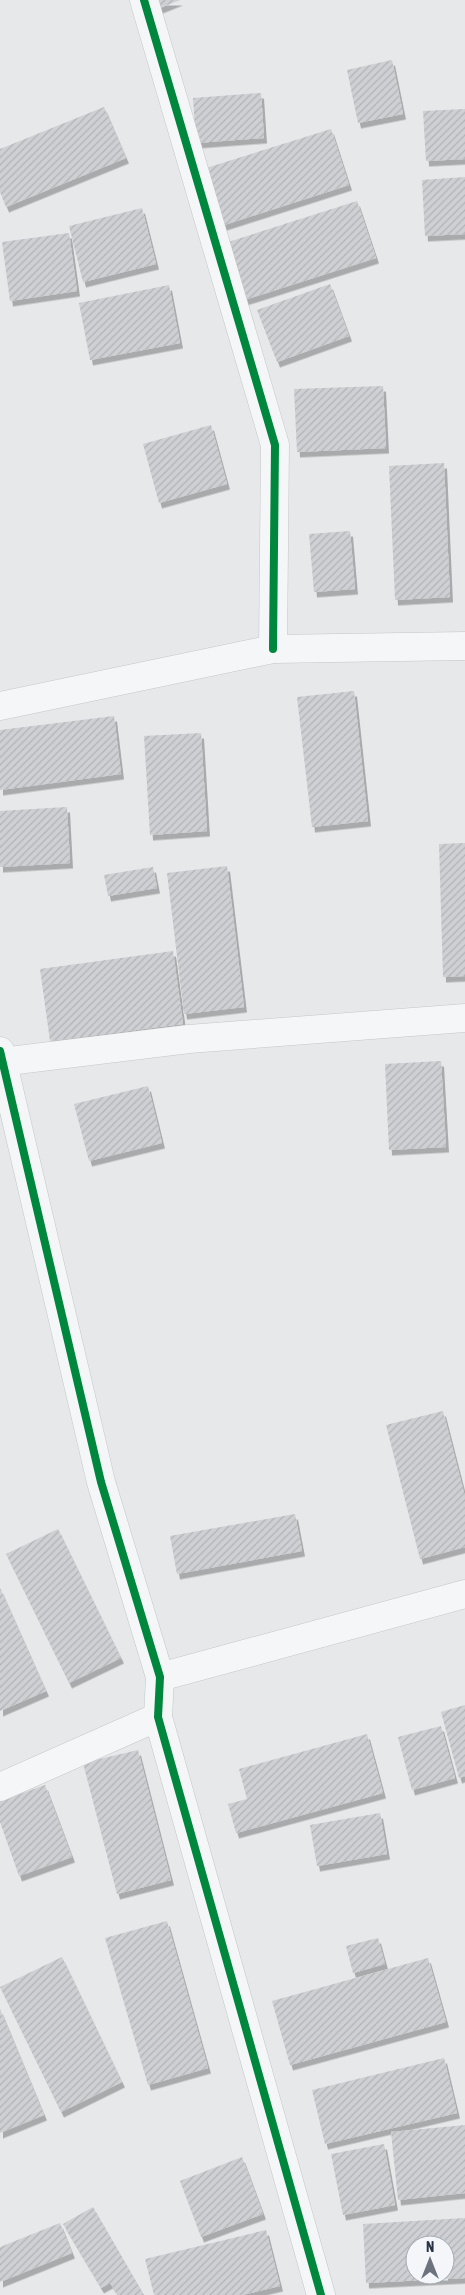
<svg xmlns="http://www.w3.org/2000/svg" width="465" height="2295" viewBox="0 0 465 2295" font-family="'Asap Condensed',sans-serif">
<style>
.building{fill:url(#building-hatch);fill-rule:evenodd;filter:url(#shadow)}
.lines{fill:none;stroke-linecap:round;stroke-linejoin:round}
.minor-casing{stroke:#c4c6c8;stroke-width:29}
.minor{stroke:#f5f6f7;stroke-width:28}
.cycleway-casing{stroke:#f4f6f9;stroke-width:11}
.cycleway{stroke:#00873e;stroke-width:8}
</style>
<defs>
<pattern id="building-hatch" width="6" height="6" patternUnits="userSpaceOnUse" patternTransform="scale(1.25)"><rect width="6" height="6" fill="#ced0d3"/><path d="M-1 1l2-2M0 6l6-6M5 7l2-2" fill="none" stroke="#b1b3b6"/></pattern>
<filter id="shadow"><feDropShadow dx="3" dy="5.5" stdDeviation="0" flood-color="#0004"/></filter>
</defs>
<rect width="100%" height="100%" fill="#e6e8ea"/>
<g class="building">
<polygon points="152,0 180,0 155,10"/>
<polygon points="392,60 403,114 358,123 347,70"/>
<polygon points="261,93 264,138 196,143 193,98"/>
<polygon points="104,107 126,158 6,207 0,192 0,149"/>
<polygon points="465,109 465,159 426,161 423,111"/>
<polygon points="331,129 349,185 221,226 203,169"/>
<polygon points="465,177 465,234 425,236 422,180"/>
<polygon points="357,201 376,258 241,301 222,244"/>
<polygon points="142,208 156,264 83,282 69,226"/>
<polygon points="69,233 77,291 10,301 2,242"/>
<polygon points="330,284 349,336 277,362 257,310"/>
<polygon points="169,285 180,343 90,360 79,303"/>
<polygon points="383,386 386,448 297,452 294,389"/>
<polygon points="211,425 227,484 159,503 143,444"/>
<polygon points="444,463 450,597 395,600 389,466"/>
<polygon points="350,531 355,589 314,592 309,534"/>
<polygon points="354,691 368,821 312,827 297,697"/>
<polygon points="114,716 121,774 0,790 0,730"/>
<polygon points="201,733 207,831 150,835 144,736"/>
<polygon points="67,807 70,863 0,867 0,811"/>
<polygon points="465,843 465,976 443,977 439,844"/>
<polygon points="227,866 244,1007 184,1014 167,873"/>
<polygon points="153,867 157,888 108,896 104,875"/>
<polygon points="173,951 183,1024 50,1041 40,969"/>
<polygon points="441,1061 446,1147 389,1150 385,1064"/>
<polygon points="148,1086 162,1143 89,1161 74,1104"/>
<polygon points="443,1411 465,1497 465,1547 420,1559 386,1425"/>
<polygon points="295,1514 302,1551 177,1574 170,1536"/>
<polygon points="58,1529 121,1658 69,1683 6,1554"/>
<polygon points="0,1588 46,1691 0,1711"/>
<polygon points="465,1705 465,1776 459,1778 441,1712"/>
<polygon points="441,1726 455,1778 412,1790 398,1737"/>
<polygon points="367,1734 383,1793 236,1833 228,1804 247,1799 239,1769"/>
<polygon points="138,1750 171,1880 117,1894 83,1763"/>
<polygon points="45,1785 72,1857 19,1876 0,1822 0,1801"/>
<polygon points="380,1813 387,1854 317,1866 310,1825"/>
<polygon points="167,1921 208,2068 148,2085 105,1938"/>
<polygon points="378,1938 385,1964 353,1973 346,1946"/>
<polygon points="62,1957 122,2082 61,2112 0,1987"/>
<polygon points="428,1958 446,2022 290,2065 272,2001"/>
<polygon points="0,2009 44,2115 0,2133"/>
<polygon points="444,2058 457,2113 325,2144 312,2090"/>
<polygon points="465,2125 465,2193 398,2200 391,2132"/>
<polygon points="384,2144 395,2205 343,2215 331,2154"/>
<polygon points="242,2157 263,2214 201,2237 180,2181"/>
<polygon points="93,2207 144,2295 118,2295 110,2283 101,2288 63,2224"/>
<path d="M 465,2218 L 465,2278 L 366,2283 L 363,2224 ZM 415,2245 L 445,2245 L 445,2275 L 415,2275 Z"/>
<polygon points="60,2223 72,2253 0,2282 0,2247"/>
<polygon points="266,2230 280,2286 242,2295 154,2295 145,2259"/>
</g>
<g class="lines">
<defs>
<g id="minor">
<polyline points="144,0 275,445 273,649"/>
<polyline points="0,706 273,649 465,646"/>
<polyline points="0,1051 101,1482 160,1677 158,1717 321,2295"/>
<polyline points="0,1062 189,1039 465,1018"/>
<polyline points="160,1677 465,1594"/>
<polyline points="0,1787 158,1717"/>
</g>
</defs>
<use href="#minor" class="minor-casing"/>
<use href="#minor" class="minor"/>
<defs>
<g id="cycleway">
<polyline points="144,0 275,445 273,649"/>
<polyline points="0,1051 101,1482 160,1677 158,1717 321,2295"/>
</g>
</defs>
<use href="#cycleway" class="cycleway-casing"/>
<use href="#cycleway" class="cycleway"/>
</g>
<g transform="translate(430 2260)"><circle r="24" fill="#f4f6f9" stroke="#a4a8b1"/>
<path d="M0-4L9 19L0 12L-9 19Z" fill="#6c737f"/>
<text y="-8" font-size="14" font-weight="bold" text-anchor="middle" fill="#2b3445">N</text>
</g>
</svg>
